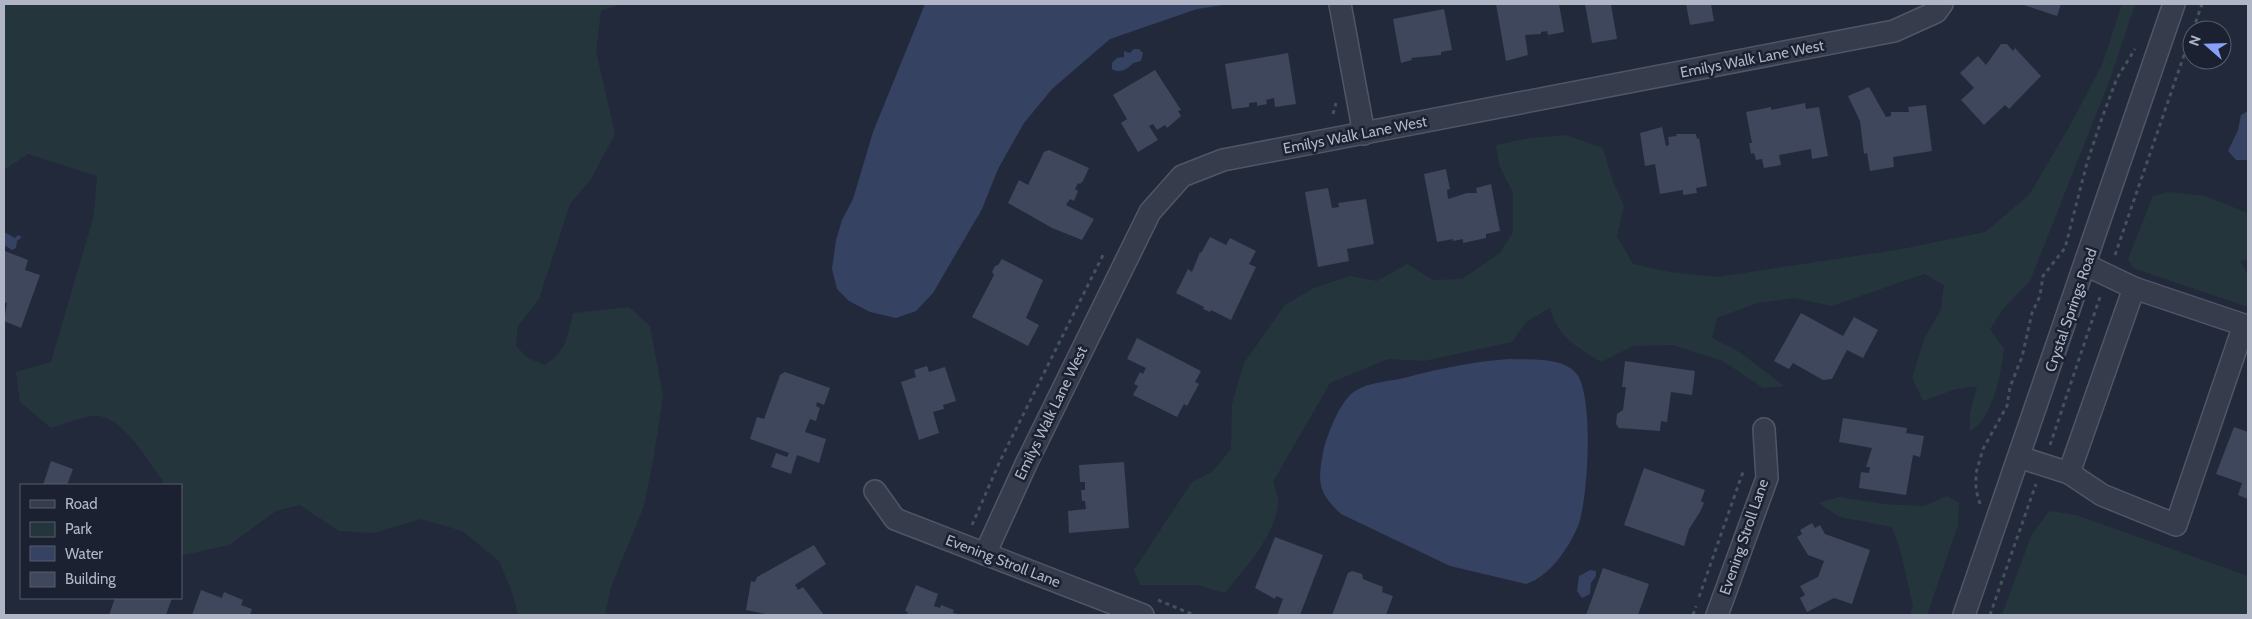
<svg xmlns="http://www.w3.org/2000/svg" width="2252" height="619" viewBox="0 0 2252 619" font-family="Cabin,sans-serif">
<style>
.green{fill:#24363c}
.water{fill:#364262}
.building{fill:#3e475b}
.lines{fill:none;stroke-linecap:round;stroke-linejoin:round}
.minor-casing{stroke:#515666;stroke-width:24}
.path{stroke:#425359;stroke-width:3;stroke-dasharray:4 4;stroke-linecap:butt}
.minor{stroke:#363c4b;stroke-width:21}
.labels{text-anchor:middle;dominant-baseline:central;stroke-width:5;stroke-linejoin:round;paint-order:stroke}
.street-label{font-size:15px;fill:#b1b6c7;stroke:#1b2130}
</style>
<rect width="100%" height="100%" fill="#22293b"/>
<g class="green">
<path d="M 4,4 L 621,4 L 601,11 L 596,51 L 615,134 L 591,179 L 570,204 L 539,299 L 518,326 L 516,346 L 528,358 L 545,365 C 567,350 567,338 573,313 L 629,307 L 650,326 L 663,396 L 654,455 L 644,506 L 611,587 L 605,615 L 518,615 L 512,592 L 499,561 L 462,531 L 421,519 L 374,533 L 339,531 L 300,505 L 276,511 L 229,545 L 184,555 L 181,553 L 181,485 L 162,485 L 163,481 C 148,461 120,411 92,416 C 78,418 64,424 51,428 L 20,402 L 16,372 L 51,362 L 94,215 L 97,176 L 28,154 L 4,170 Z"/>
<path d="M 2122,4 L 2135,4 L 2110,79 L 2030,281 L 2003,309 L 1990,329 L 2004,349 C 2001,373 1993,419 1970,431 L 1970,413 L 1977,386 L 1956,389 L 1923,401 L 1912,378 L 1924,339 L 1941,309 L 1944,285 L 1924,274 L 1832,306 L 1794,298 L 1757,303 L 1717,318 L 1712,338 L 1741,353 L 1784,386 L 1763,388 L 1723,361 L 1673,345 L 1633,346 L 1601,362 C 1576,346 1558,338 1550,308 L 1526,322 L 1512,342 L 1424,361 L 1388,359 L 1330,383 L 1273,482 C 1275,488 1279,497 1278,504 C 1274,538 1245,568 1225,593 L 1197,585 L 1140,585 L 1134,570 L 1192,482 L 1212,472 L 1231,449 L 1232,404 L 1244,363 L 1285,305 L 1314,288 L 1350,276 L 1377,281 L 1407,264 L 1433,280 L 1462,279 L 1500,253 L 1513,232 L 1513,193 L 1499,165 L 1496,145 L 1530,138 L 1566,135 L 1603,148 L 1612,179 L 1624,206 L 1617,236 L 1633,264 L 1669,272 L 1717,277 L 1902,249 L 1985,232 L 2029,195 L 2068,129 L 2102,65 Z"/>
<polygon points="2169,192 2205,196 2248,213 2248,259 2240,261 2248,276 2248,307 2133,268 2128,259 2153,196"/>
<polygon points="1947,496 1959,503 1958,525 1927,615 1910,615 1913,606 1900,549 1892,527 1840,517 1818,503 1839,497 1884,504 1924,506"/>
<polygon points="2049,511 2076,515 2248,576 2248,615 2002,615 2031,536"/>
</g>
<g class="water">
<polygon points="925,4 1230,4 1197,9 1110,39 1052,89 1024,123 998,169 982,209 933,293 916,311 896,318 870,312 849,301 837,289 832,269 836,240 842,220 853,199 873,132"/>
<path d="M 1134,49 L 1139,49 L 1143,53 L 1141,61 L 1133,63 C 1128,69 1119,74 1112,69 L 1112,63 L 1117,58 L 1124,57 L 1124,51 L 1130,53 Z"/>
<polygon points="2248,111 2248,160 2236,160 2228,151 2238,130 2241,115"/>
<polygon points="4,232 15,238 18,235 22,237 17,241 16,248 12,250 4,245"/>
<path d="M 1509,359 C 1530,360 1560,357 1575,372 C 1595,391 1588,501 1578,526 C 1568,549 1550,576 1526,584 L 1450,566 L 1341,514 C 1319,493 1317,484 1323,453 C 1326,437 1338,407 1350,395 C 1364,382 1387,382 1404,378 C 1441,368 1471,362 1509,359 Z"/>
<polygon points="1590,570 1596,571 1596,576 1591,583 1590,594 1582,598 1577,591 1579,576"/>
</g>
<g class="building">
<polygon points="1496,4 1559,4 1564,32 1548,35 1547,31 1541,32 1541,34 1525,35 1528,55 1506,61"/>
<polygon points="1585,4 1614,4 1611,5 1617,39 1592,43"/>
<polygon points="1686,4 1711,4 1714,21 1690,25"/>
<polygon points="2021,4 2061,4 2057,16"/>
<polygon points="1444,9 1452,50 1441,52 1441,55 1411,58 1412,60 1401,63 1393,19"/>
<polygon points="2001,44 2007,44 2013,51 2015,48 2041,76 2009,109 2005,105 1984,125 1961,100 1974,88 1960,73 1978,56 1986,65"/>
<polygon points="1288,53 1296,104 1275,107 1274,98 1266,100 1267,104 1257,106 1257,102 1249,103 1249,107 1232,109 1225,64"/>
<polygon points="1155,70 1181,110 1178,111 1181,116 1167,128 1165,125 1157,130 1153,124 1149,126 1158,140 1138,152 1121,123 1127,119 1113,95"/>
<polygon points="1869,87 1886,117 1891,116 1891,112 1909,112 1908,107 1926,105 1932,151 1893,157 1894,167 1870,171 1867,153 1864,154 1860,121 1848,96"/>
<polygon points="1805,103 1806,109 1819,107 1828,156 1812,159 1811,149 1779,155 1781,165 1764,168 1762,159 1756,160 1754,153 1751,154 1749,143 1752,143 1746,112 1771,107 1771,110"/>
<polygon points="1662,127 1666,146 1669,145 1668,137 1677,136 1676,134 1696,134 1697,139 1699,138 1707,186 1696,188 1697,193 1683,195 1683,190 1660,194 1655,164 1645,166 1640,133"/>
<polygon points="1049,150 1089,168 1083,181 1080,184 1078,183 1075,189 1078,191 1074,201 1070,199 1066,205 1094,219 1082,240 1052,228 1008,203 1019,180 1028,185 1044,152"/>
<polygon points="1446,169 1450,189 1447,190 1448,199 1467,193 1477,193 1476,188 1491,184 1500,231 1486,234 1486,238 1463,243 1463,239 1453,241 1453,239 1437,242 1424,174"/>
<polygon points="1328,188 1332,208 1339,207 1338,203 1366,199 1374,244 1347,249 1349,261 1318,267 1305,192"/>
<polygon points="1210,237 1226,245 1230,238 1256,251 1249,264 1256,267 1231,320 1211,310 1210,312 1203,309 1204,307 1176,293 1188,269 1192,272 1200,252 1201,253"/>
<polygon points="5,251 28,260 25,270 40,275 21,328 4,321 7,303 4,302"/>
<polygon points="1002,259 1043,280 1026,318 1039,325 1028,346 972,317 994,275 992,272 995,266 998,265"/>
<polygon points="1801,313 1843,336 1854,317 1878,330 1863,358 1847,350 1832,379 1823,380 1793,363 1789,369 1774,361"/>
<polygon points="1137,338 1201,371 1195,382 1199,384 1187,406 1184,404 1177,417 1133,395 1138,386 1134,384 1140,372 1143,374 1146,368 1127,359"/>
<polygon points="1625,361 1695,371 1692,395 1671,392 1667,422 1661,421 1660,431 1619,428 1616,424 1617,414 1623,410 1626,387 1622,387"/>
<polygon points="927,366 929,372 945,367 956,401 943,405 944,409 933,412 939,433 919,440 901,382 916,377 914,370"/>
<polygon points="785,372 830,388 824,405 817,402 816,406 820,408 816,421 810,419 805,432 826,439 819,463 797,455 791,474 771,467 776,453 787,457 789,453 750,439 757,417 764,419 780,375"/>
<polygon points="1843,418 1907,428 1906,433 1924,436 1920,457 1913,455 1906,495 1859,488 1861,472 1869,473 1870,467 1866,467 1872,448 1839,442"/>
<polygon points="2234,427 2248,432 2248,499 2238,495 2242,483 2216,474"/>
<polygon points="51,461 73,469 67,485 43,485"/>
<polygon points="1124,462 1129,528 1069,533 1068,511 1086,509 1085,501 1082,501 1081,490 1085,490 1085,482 1080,482 1079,465"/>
<polygon points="1644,468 1705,490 1701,501 1704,503 1700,512 1689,529 1684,546 1624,525"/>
<polygon points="1812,523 1815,528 1820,525 1825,534 1870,550 1852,604 1834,598 1807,612 1800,598 1805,595 1800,586 1818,577 1824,561 1808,555 1797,537 1802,534 1800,530"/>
<polygon points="1275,537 1323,555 1300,615 1277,615 1283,599 1276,596 1275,599 1255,588"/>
<polygon points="814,545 826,564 795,585 798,590 803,587 824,615 770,615 746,610 751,581 755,582 757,577"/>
<polygon points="1603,568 1649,584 1638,615 1586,615"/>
<polygon points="1352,571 1362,574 1363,579 1383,587 1382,592 1393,596 1386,615 1332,615 1348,573"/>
<polygon points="916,585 938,594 934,606 940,608 941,605 954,610 953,613 963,615 906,615 908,612 905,611"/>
<polygon points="201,590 222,598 224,592 243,600 241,605 252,609 250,615 192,615"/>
<polygon points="115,598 172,598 166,615 109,615"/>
</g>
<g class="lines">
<defs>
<g id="minor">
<polyline points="1340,4 1364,134"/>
<polyline points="2019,457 2069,473 2134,288 2086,265"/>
<polyline points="2069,473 2102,495 2176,525 2244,325 2134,288"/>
<polyline points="875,491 895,519 1143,615"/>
<polyline points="985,554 1026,464 1150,212 1182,176 1223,160 1894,31 1936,12 1942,4"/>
<polyline points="1717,615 1767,478 1764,429"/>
<polyline points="1964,615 2174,4"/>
</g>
</defs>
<use href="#minor" class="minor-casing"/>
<g class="path">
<polyline points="2193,30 2202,4"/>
<polyline points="1333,114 1336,103"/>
<polyline points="2115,255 2192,32"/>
<polyline points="2050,445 2101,294"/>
<polyline points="1980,504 1976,490 1976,473 1983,449 2007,406 2010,387 2022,357 2032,313 2040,296 2043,276 2065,248 2087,163 2102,118 2117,78 2135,49"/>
<polyline points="972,525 1000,461 1104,253"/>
<polyline points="1699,597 1744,469"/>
<polyline points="1158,600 1194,615"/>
<polyline points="1693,615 1696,606"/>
<polyline points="1990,615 2036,484"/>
</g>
<use href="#minor" class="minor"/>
</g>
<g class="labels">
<g class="street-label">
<text transform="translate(1752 59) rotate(-11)">Emilys Walk Lane West</text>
<text transform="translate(1355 135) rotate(-11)">Emilys Walk Lane West</text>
<text transform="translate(2071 310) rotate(-71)">Crystal Springs Road</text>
<text transform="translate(1051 413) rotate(-64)">Emilys Walk Lane West</text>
<text transform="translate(1744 537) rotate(-71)">Evening Stroll Lane</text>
<text transform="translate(1003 561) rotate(21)">Evening Stroll Lane</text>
</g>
</g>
<rect width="2252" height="619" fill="none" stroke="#b1b6c7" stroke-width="10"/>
<rect x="20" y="484" width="162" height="115" fill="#1b2130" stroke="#575d6c"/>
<rect x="30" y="500" width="25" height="8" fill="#363c4b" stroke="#575d6c"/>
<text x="65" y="509" font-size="15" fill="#b1b6c7">Road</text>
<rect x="30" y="522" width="25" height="15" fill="#24363c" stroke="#575d6c"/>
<text x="65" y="534" font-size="15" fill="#b1b6c7">Park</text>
<rect x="30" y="546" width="25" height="15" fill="#364262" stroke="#575d6c"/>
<text x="65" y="559" font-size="15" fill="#b1b6c7">Water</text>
<rect x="30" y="572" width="25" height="15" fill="#3e475b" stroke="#575d6c"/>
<text x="65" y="584" font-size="15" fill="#b1b6c7">Building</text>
<g transform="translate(2207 45) rotate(290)"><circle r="24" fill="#1b2130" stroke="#575d6c"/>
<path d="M0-4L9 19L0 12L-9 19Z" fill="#86a1f7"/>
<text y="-8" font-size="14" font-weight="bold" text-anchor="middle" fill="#b1b6c7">N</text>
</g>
</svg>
